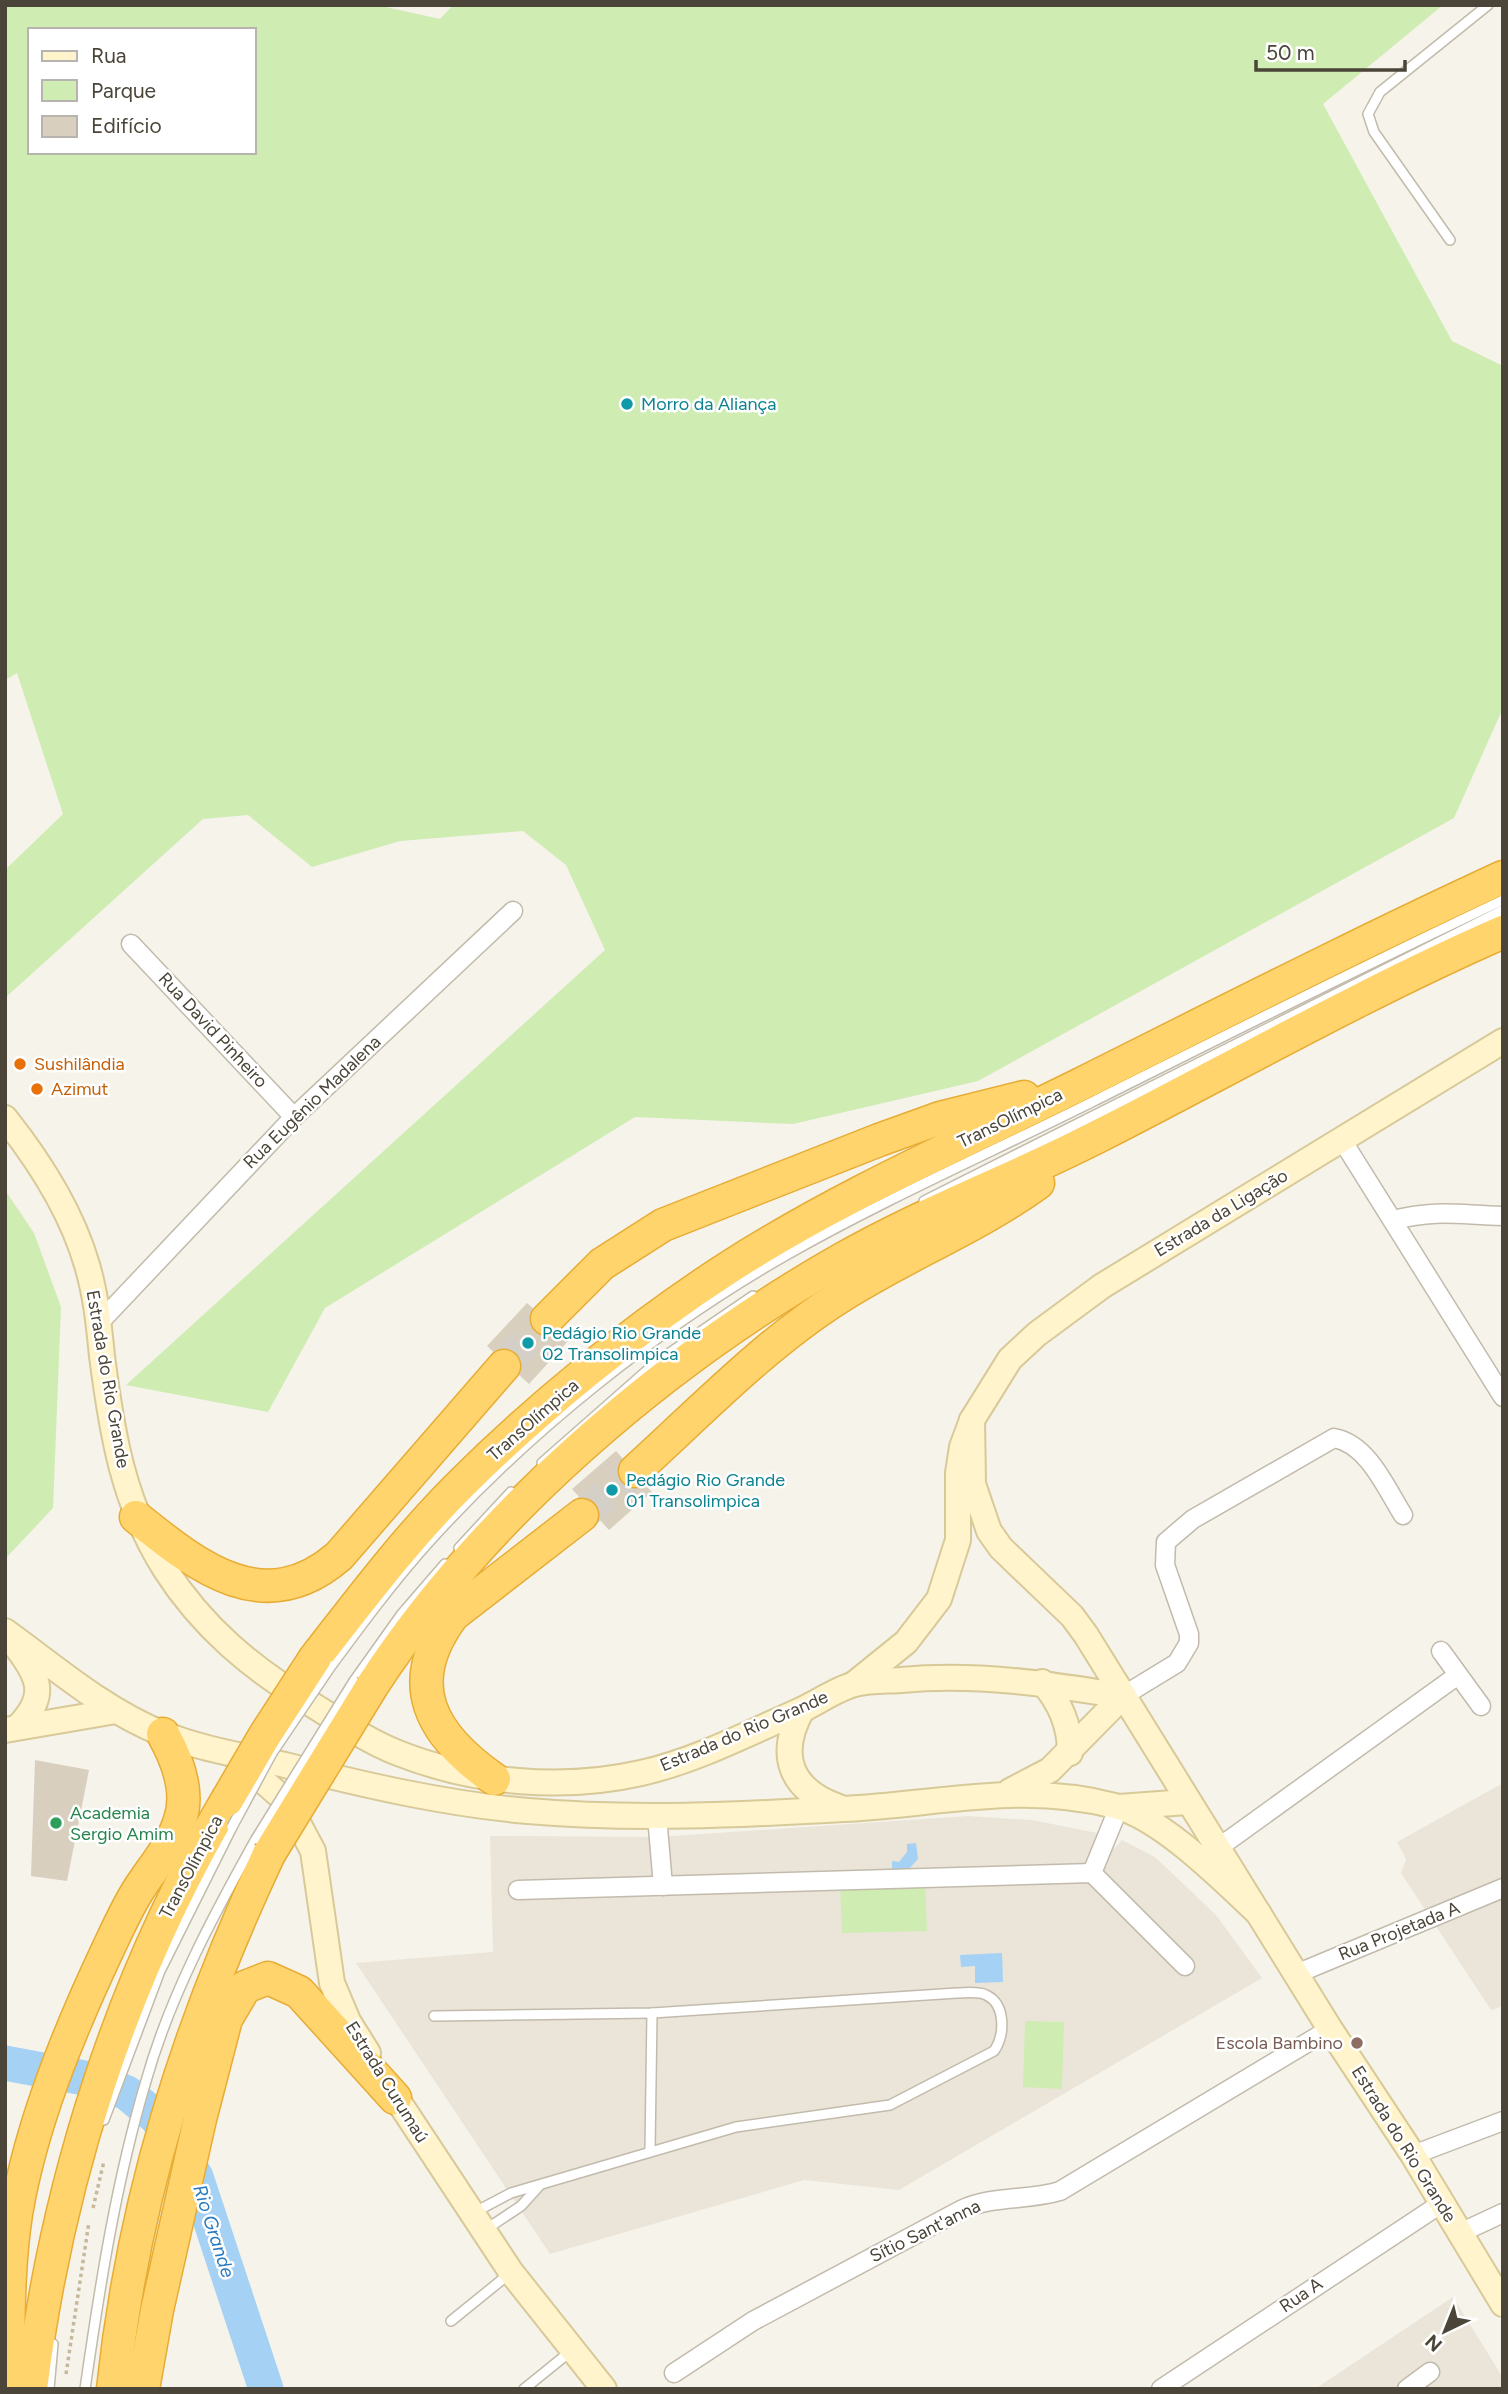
<svg xmlns="http://www.w3.org/2000/svg" width="1508" height="2394" viewBox="0 0 1508 2394" font-family="Figtree,sans-serif">
<style>
.residential{fill:#eae5d8}
.green{fill:#cfecb2;fill-rule:evenodd}
.water{fill:#a5d1f5}
.lines{fill:none;stroke-linecap:round;stroke-linejoin:round}
.river{stroke:#a5d1f5;stroke-width:35}
.building{fill:#d8cfbf}
.highway-tunnel{stroke:#d4d0c7;stroke-width:32;stroke-dasharray:32 16;stroke-linecap:butt}
.lane-casing{stroke:#c2bbac;stroke-width:12}
.street-casing{stroke:#c2bbac;stroke-width:21}
.secondary-casing{stroke:#d8c998;stroke-width:28}
.highway-casing{stroke:#e7ac34;stroke-width:35}
.path{stroke:#c5b89c;stroke-width:3.5;stroke-dasharray:3.5 3.5;stroke-linecap:butt}
.lane{stroke:#fff;stroke-width:9}
.street{stroke:#fff;stroke-width:18}
.secondary{stroke:#fff4cc;stroke-width:24}
.highway{stroke:#ffd46d;stroke-width:32}
.lane-bridge-casing{stroke:#c2bbac;stroke-width:12;stroke-linecap:butt}
.highway-bridge-casing{stroke:#e7ac34;stroke-width:35;stroke-linecap:butt}
.lane-bridge{stroke:#fff;stroke-width:9}
.highway-bridge{stroke:#ffd46d;stroke-width:32}
.culture-dot{fill:#0f9aa8;stroke:#fff;stroke-width:2.5}
.food-dot{fill:#e8710a;stroke:#fff;stroke-width:2.5}
.leisure-dot{fill:#2e9e5b;stroke:#fff;stroke-width:2.5}
.education-dot{fill:#8d6e63;stroke:#fff;stroke-width:2.5}
.labels{text-anchor:middle;dominant-baseline:central;stroke-width:5;stroke-linejoin:round;paint-order:stroke}
.culture-label{font-size:18px;fill:#0d838f;stroke:#fff;text-anchor:start}
.street-label{font-size:18px;fill:#4b4438;stroke:#fff}
.food-label{font-size:18px;fill:#c56008;stroke:#fff;text-anchor:start}
.leisure-label{font-size:18px;fill:#27864d;stroke:#fff;text-anchor:start}
.education-label{font-size:18px;fill:#785e54;stroke:#fff;text-anchor:end}
.water-label{font-size:19px;font-style:italic;fill:#297abf;stroke:#fff}
</style>
<rect width="100%" height="100%" fill="#f6f3eb"/>
<g class="residential">
<polygon points="1503,1783 1503,2006 1491,2010 1401,1873 1406,1859 1397,1842"/>
<polygon points="968,1816 1032,1820 1102,1834 1104,1844 1115,1848 1122,1840 1155,1857 1216,1915 1262,1978 899,2190 804,2180 550,2254 356,1963 493,1952 490,1836 658,1837"/>
<polygon points="1453,2297 1503,2378 1503,2389 1315,2389"/>
</g>
<g class="green">
<path d="M 5,5 L 377,5 L 440,19 L 453,5 L 1443,5 L 1323,104 L 1452,341 L 1503,366 L 1503,708 L 1454,818 L 978,1081 L 793,1124 L 635,1117 L 325,1308 L 268,1412 L 126,1385 L 605,950 L 566,865 L 523,831 L 400,841 L 312,867 L 248,815 L 203,819 L 5,998 L 5,870 L 63,814 L 17,673 L 5,680 ZM 30,30 L 254,30 L 254,152 L 30,152 Z"/>
<polygon points="5,1190 34,1233 61,1307 53,1508 5,1559"/>
<polygon points="925,1882 927,1931 842,1933 840,1883"/>
<polygon points="1025,2021 1064,2022 1062,2089 1023,2087"/>
</g>
<g class="water">
<polygon points="916,1843 918,1859 907,1871 892,1872 892,1861 899,1862 907,1852 907,1844"/>
<polygon points="1002,1953 1003,1982 975,1983 975,1966 961,1967 960,1955"/>
</g>
<g class="lines">
<polyline class="river" points="5,2063 95,2080 127,2093 157,2118 196,2177 266,2389"/>
</g>
<g class="building">
<polygon points="527,1303 569,1340 529,1384 487,1346"/>
<polygon points="616,1451 652,1492 609,1530 572,1489"/>
<polygon points="35,1760 89,1770 67,1881 31,1876"/>
</g>
<g class="lines">
<g class="highway-tunnel">
<polyline points="504,1366 547,1319"/>
<polyline points="582,1515 635,1471"/>
</g>
<defs>
<g id="lane">
<polyline points="1450,240 1374,132 1368,114 1380,92 1488,5"/>
<polyline points="924,1201 1503,910"/>
<polyline points="542,1463 658,1361 753,1296"/>
<polyline points="459,1548 511,1492"/>
<path d="M 331,1666 C 362,1624 393,1582 428,1543 C 528,1432 658,1328 788,1254 C 887,1198 992,1152 1094,1101 C 1230,1033 1365,965 1503,900"/>
<polyline points="354,1681 401,1615 445,1564"/>
<path d="M 434,2016 L 652,2013 L 957,1993 C 966,1993 978,1991 986,1995 C 1006,2004 1005,2035 994,2051 L 890,2105 L 736,2127 L 511,2193 L 475,2212"/>
<polyline points="104,2120 160,1971 232,1827"/>
<polyline points="650,2150 652,2013"/>
<polyline points="485,2230 521,2206 540,2185"/>
<polyline points="451,2321 509,2274"/>
<polyline points="49,2389 53,2344"/>
<path d="M 85,2389 C 100,2285 116,2182 146,2081 C 170,1996 213,1916 256,1839"/>
<polyline points="524,2389 571,2351"/>
</g>
<g id="street">
<polyline points="131,944 294,1117"/>
<polyline points="1342,1140 1503,1397"/>
<path d="M 1393,1220 C 1439,1209 1458,1215 1503,1216"/>
<polyline points="99,1323 294,1117 513,911"/>
<polyline points="1441,1651 1481,1706"/>
<path d="M 1123,1696 L 1177,1663 L 1189,1643 L 1189,1634 L 1165,1565 L 1166,1542 L 1193,1519 L 1334,1438 C 1368,1444 1386,1488 1403,1515"/>
<polyline points="657,1816 663,1886"/>
<polyline points="1218,1848 1458,1675"/>
<polyline points="1092,1873 1119,1807"/>
<polyline points="518,1890 1092,1873 1185,1966"/>
<polyline points="1296,1974 1503,1888"/>
<polyline points="1413,2155 1503,2121"/>
<polyline points="1460,2233 1503,2213"/>
<path d="M 674,2373 L 753,2321 L 961,2210 C 993,2195 1027,2201 1060,2191 L 1330,2029"/>
<polyline points="1161,2389 1442,2203"/>
<polyline points="1407,2389 1430,2372"/>
</g>
<g id="secondary">
<path d="M 5,1118 C 40,1162 71,1210 87,1265 C 96,1295 99,1326 102,1356 C 112,1434 123,1502 165,1569 C 202,1627 252,1669 311,1704 C 339,1721 367,1741 398,1753 C 474,1783 562,1791 641,1773 C 695,1761 749,1733 799,1711 C 817,1703 836,1689 855,1684 C 869,1680 886,1681 901,1680 C 977,1673 1049,1684 1123,1696"/>
<polyline points="972,1420 973,1484 989,1531 1001,1548 1072,1616 1086,1635 1330,2029 1413,2155 1503,2304"/>
<path d="M 5,1631 C 55,1667 104,1710 161,1733 C 200,1749 244,1756 285,1765 C 364,1785 446,1804 528,1811 C 632,1820 739,1815 843,1809 C 936,1805 1021,1781 1115,1806 C 1162,1818 1224,1881 1259,1914"/>
<path d="M 17,1648 C 40,1678 47,1696 19,1726"/>
<path d="M 1042,1682 C 1060,1702 1070,1725 1070,1753"/>
<polyline points="854,1684 906,1642 939,1599 958,1540 958,1473 962,1447 972,1420 1010,1359 1037,1334 1102,1286 1503,1041"/>
<path d="M 802,1710 C 777,1755 790,1790 839,1807"/>
<polyline points="5,1730 116,1711"/>
<polyline points="237,1758 287,1802 313,1851 332,1983 348,2021 368,2053"/>
<polyline points="1010,1791 1050,1770 1123,1696"/>
<polyline points="1119,1807 1187,1802"/>
<polyline points="387,2084 511,2272 604,2389"/>
</g>
<g id="highway">
<polyline points="547,1319 602,1264 663,1225 879,1140 940,1118 1024,1097"/>
<path d="M 635,1471 C 700,1412 764,1345 838,1298 C 903,1256 976,1228 1038,1183"/>
<path d="M 136,1517 C 199,1568 265,1620 339,1556 L 504,1366"/>
<path d="M 315,1658 C 361,1599 406,1539 459,1486 C 537,1408 635,1328 728,1268 C 840,1196 962,1143 1081,1084 C 1221,1014 1360,943 1503,877"/>
<path d="M 372,1686 C 483,1515 662,1362 839,1261 C 923,1213 1015,1179 1101,1135 C 1234,1067 1366,992 1503,932"/>
<path d="M 494,1779 C 431,1735 401,1684 453,1615 L 582,1515"/>
<path d="M 7,2389 C 9,2331 7,2272 16,2214 C 31,2124 69,2032 108,1949 C 117,1930 126,1910 137,1892 C 151,1869 172,1847 180,1820 C 190,1791 177,1759 163,1734"/>
<path d="M 31,2389 C 57,2182 121,1979 227,1800"/>
<path d="M 113,2389 C 133,2199 188,2026 269,1854"/>
<polyline points="143,2389 157,2310 200,2119 226,2019 245,1987 268,1978 299,1992 395,2098"/>
</g>
</defs>
<use href="#lane" class="lane-casing"/>
<use href="#street" class="street-casing"/>
<use href="#secondary" class="secondary-casing"/>
<use href="#highway" class="highway-casing"/>
<g class="path">
<polyline points="93,2208 104,2161"/>
<polyline points="66,2374 89,2222"/>
</g>
<use href="#lane" class="lane"/>
<use href="#street" class="street"/>
<use href="#secondary" class="secondary"/>
<use href="#highway" class="highway"/>
<defs>
<g id="lane-bridge">
<polyline points="232,1827 272,1753 331,1666"/>
<polyline points="256,1839 354,1681"/>
</g>
<g id="highway-bridge">
<polyline points="227,1800 265,1735 315,1658"/>
<polyline points="269,1854 372,1686"/>
</g>
</defs>
<use href="#lane-bridge" class="lane-bridge-casing"/>
<use href="#highway-bridge" class="highway-bridge-casing"/>
<use href="#lane-bridge" class="lane-bridge"/>
<use href="#highway-bridge" class="highway-bridge"/>
</g>
<g class="culture-dot">
<circle cx="627" cy="404" r="7"/>
<circle cx="528" cy="1343" r="7"/>
<circle cx="612" cy="1490" r="7"/>
</g>
<g class="food-dot">
<circle cx="20" cy="1064" r="7"/>
<circle cx="37" cy="1089" r="7"/>
</g>
<circle class="leisure-dot" cx="56" cy="1823" r="7"/>
<circle class="education-dot" cx="1357" cy="2043" r="7"/>
<g class="labels">
<g class="culture-label">
<text x="641" y="404">Morro da Aliança</text>
<text x="542" y="1333">Pedágio Rio Grande<tspan x="542" dy="21">02 Transolimpica</tspan></text>
<text x="626" y="1480">Pedágio Rio Grande<tspan x="626" dy="21">01 Transolimpica</tspan></text>
</g>
<g class="street-label">
<text transform="translate(213 1030) rotate(47)">Rua David Pinheiro</text>
<text transform="translate(312 1102) rotate(-44)">Rua Eugênio Madalena</text>
<text transform="translate(1010 1118) rotate(-26)">TransOlímpica</text>
<text transform="translate(1221 1213) rotate(-31)">Estrada da Ligação</text>
<text transform="translate(108 1379) rotate(80)">Estrada do Rio Grande</text>
<text transform="translate(533 1420) rotate(-41)">TransOlímpica</text>
<text transform="translate(744 1731) rotate(-23)">Estrada do Rio Grande</text>
<text transform="translate(191 1867) rotate(-62)">TransOlímpica</text>
<text transform="translate(1399 1931) rotate(-22)">Rua Projetada A</text>
<text transform="translate(387 2082) rotate(58)">Estrada Curumaú</text>
<text transform="translate(1404 2144) rotate(58)">Estrada do Rio Grande</text>
<text transform="translate(925 2231) rotate(-26)">Sítio Sant'anna</text>
<text transform="translate(1301 2295) rotate(-34)">Rua A</text>
</g>
<g class="food-label">
<text x="34" y="1064">Sushilândia</text>
<text x="51" y="1089">Azimut</text>
</g>
<g class="leisure-label">
<text x="70" y="1813">Academia<tspan x="70" dy="21">Sergio Amim</tspan></text>
</g>
<g class="education-label">
<text x="1343" y="2043">Escola Bambino</text>
</g>
<g class="water-label">
<text transform="translate(214 2231) rotate(72)">Rio Grande</text>
</g>
</g>
<rect width="1508" height="2394" fill="none" stroke="#4b4438" stroke-width="14"/>
<rect x="28" y="28" width="228" height="126" fill="#ffffff" stroke="#b7b4af" stroke-width="2"/>
<rect x="42" y="51" width="35" height="10" fill="#fff4cc" stroke="#b7b4af" stroke-width="2"/>
<text x="91" y="63" font-size="21" fill="#4b4438">Rua</text>
<rect x="42" y="80" width="35" height="21" fill="#cfecb2" stroke="#b7b4af" stroke-width="2"/>
<text x="91" y="98" font-size="21" fill="#4b4438">Parque</text>
<rect x="42" y="116" width="35" height="21" fill="#d8cfbf" stroke="#b7b4af" stroke-width="2"/>
<text x="91" y="133" font-size="21" fill="#4b4438">Edifício</text>
<g transform="translate(1445 2331) rotate(223)" stroke="#ffffff" stroke-width="5" paint-order="stroke">
<path d="M0-5L12 26L0 18L-12 26Z" fill="#4b4438"/>
<text y="-10" font-size="19" font-weight="bold" text-anchor="middle" fill="#4b4438">N</text>
</g>
<path d="M1256 60v10h149v-10" fill="none" stroke="#4b4438" stroke-width="3.5"/>
<text x="1266" y="60" font-size="21" fill="#4b4438" stroke="#ffffff" stroke-width="5" paint-order="stroke">50 m</text>
</svg>
